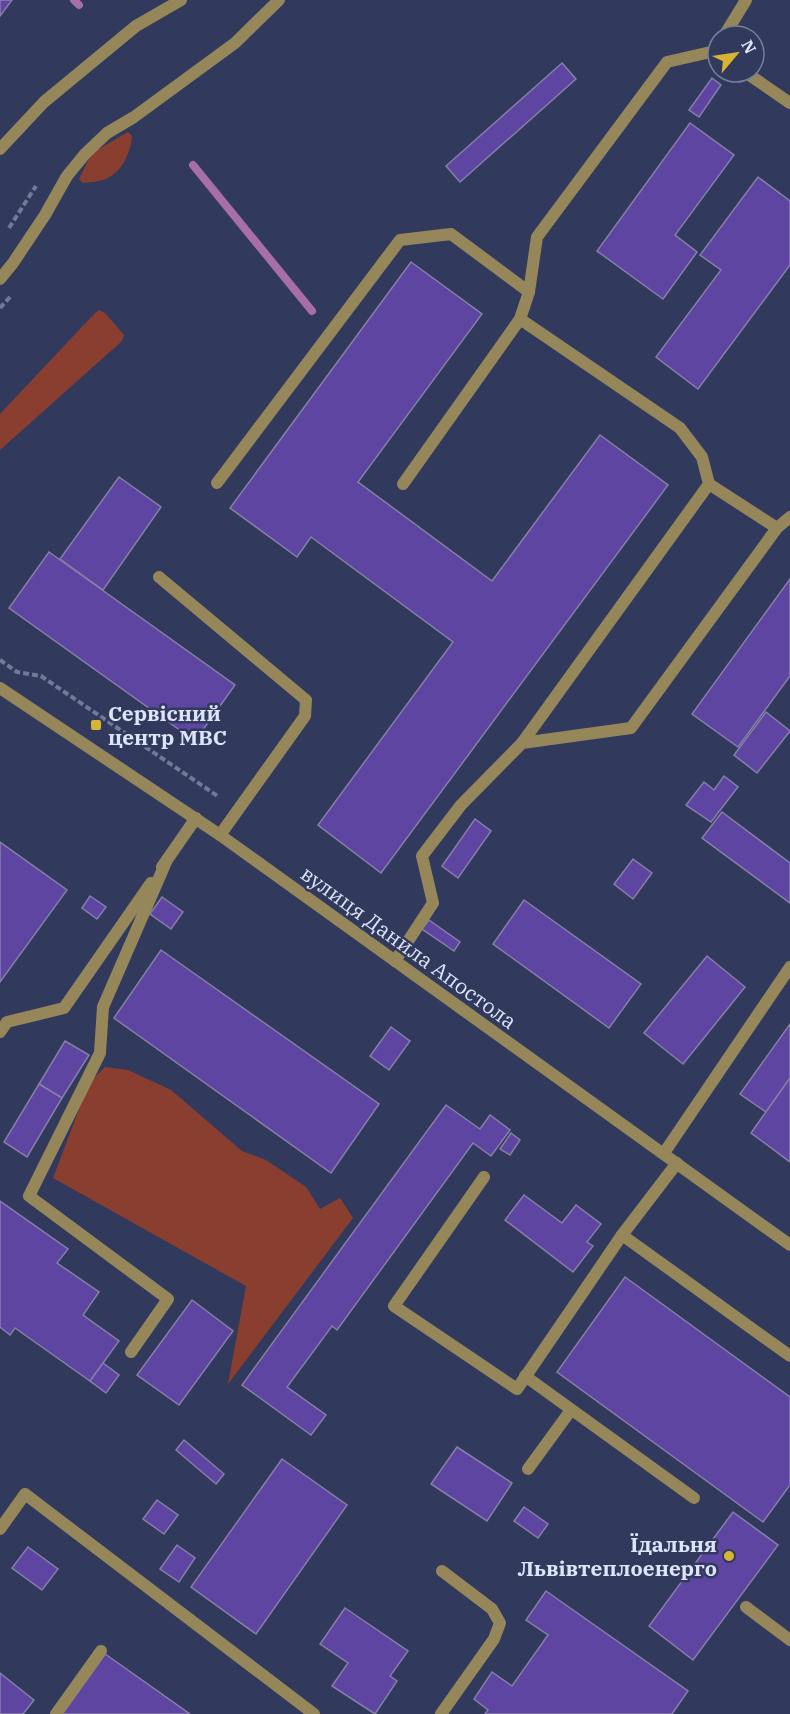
<svg xmlns="http://www.w3.org/2000/svg" width="790" height="1714" viewBox="0 0 790 1714" font-family="'IBM Plex Serif',serif">
<style>
.green{fill:#8a3e30}
.lines{fill:none;stroke-linecap:round;stroke-linejoin:round}
.stream{stroke:#a76ea8;stroke-width:8}
.building{fill:#5e45a2;stroke:#867fa8;stroke-width:1.5}
.path{stroke:#727a98;stroke-width:4;stroke-dasharray:6 3;stroke-linecap:butt}
.lane{stroke:#96875a;stroke-width:12}
.street{stroke:#96875a;stroke-width:12}
.poi-dot{fill:#d8b434;stroke:#313a5d;stroke-width:2}
.labels{text-anchor:middle;dominant-baseline:central;stroke-width:5;stroke-linejoin:round;paint-order:stroke}
.poi-label{font-size:21px;font-weight:bold;fill:#dee4fa;stroke:#313a5d;text-anchor:start}
.street-label{font-size:21px;fill:#dee4fa;stroke:#313a5d}
</style>
<rect width="100%" height="100%" fill="#313a5d"/>
<g class="green">
<path d="M 128,132 L 132,136 C 131,152 122,171 108,178 C 101,182 90,182 83,183 L 79,179 L 92,153 Z"/>
<polygon points="99,310 105,313 124,335 122,341 0,450 0,414 95,313"/>
<polygon points="105,1067 128,1070 171,1090 242,1151 266,1160 306,1187 320,1209 340,1198 353,1218 228,1384 246,1286 53,1178 89,1083"/>
</g>
<g class="lines">
<g class="stream">
<polyline points="74,0 79,5"/>
<polyline points="193,165 312,311"/>
</g>
</g>
<g class="building">
<polygon points="0,0 12,0 0,16"/>
<polygon points="562,63 576,79 460,182 446,166"/>
<polygon points="712,78 721,85 699,117 689,110"/>
<polygon points="690,123 734,155 675,235 697,252 663,299 597,251"/>
<polygon points="758,177 790,201 790,265 698,389 656,357 721,270 700,255"/>
<polygon points="411,262 482,314 358,482 492,581 600,435 668,485 381,873 318,825 453,642 311,537 297,557 230,508"/>
<polygon points="119,477 161,507 103,590 60,559"/>
<polygon points="49,552 235,685 195,741 9,608"/>
<polygon points="790,579 790,676 738,747 692,714"/>
<polygon points="766,712 790,731 757,773 734,755"/>
<polygon points="724,776 738,787 711,822 686,805 704,782 714,790"/>
<polygon points="722,812 790,863 790,903 702,838"/>
<polygon points="475,819 491,831 458,878 442,866"/>
<polygon points="0,842 67,890 0,982"/>
<polygon points="633,859 652,873 633,899 614,884"/>
<polygon points="90,896 106,907 97,919 82,908"/>
<polygon points="162,897 183,912 171,929 150,914"/>
<polygon points="524,900 641,984 609,1028 493,944"/>
<polygon points="429,920 460,942 454,951 422,929"/>
<polygon points="161,950 379,1104 331,1173 114,1018"/>
<polygon points="707,956 745,987 683,1064 644,1033"/>
<polygon points="790,1024 790,1078 766,1112 740,1094"/>
<polygon points="391,1027 410,1041 389,1070 370,1056"/>
<polygon points="65,1041 89,1055 62,1098 39,1084"/>
<polygon points="790,1078 790,1162 751,1133"/>
<polygon points="39,1084 62,1098 27,1157 4,1142"/>
<polygon points="446,1105 480,1129 490,1115 510,1130 491,1156 473,1143 337,1330 332,1326 287,1387 326,1415 311,1435 242,1385"/>
<polygon points="511,1133 520,1140 510,1155 500,1149"/>
<polygon points="524,1195 562,1223 576,1205 601,1224 587,1242 593,1246 573,1272 505,1220"/>
<polygon points="0,1201 68,1249 57,1263 99,1292 83,1315 119,1341 90,1381 15,1328 10,1335 0,1327"/>
<polygon points="625,1277 790,1397 790,1485 763,1522 557,1372"/>
<polygon points="192,1300 233,1331 179,1405 137,1375"/>
<polygon points="103,1363 119,1375 106,1393 90,1381"/>
<polygon points="184,1440 224,1474 216,1484 176,1450"/>
<polygon points="457,1447 512,1483 487,1521 431,1484"/>
<polygon points="282,1459 347,1505 256,1634 191,1587"/>
<polygon points="157,1500 178,1515 164,1534 143,1519"/>
<polygon points="524,1507 548,1524 538,1538 514,1521"/>
<polygon points="733,1512 778,1545 693,1660 649,1626"/>
<polygon points="177,1545 195,1558 179,1582 160,1569"/>
<polygon points="28,1547 58,1569 42,1590 12,1568"/>
<polygon points="546,1591 688,1691 672,1714 485,1714 488,1710 474,1699 492,1672 512,1686 548,1635 526,1620"/>
<polygon points="345,1608 408,1651 390,1676 397,1681 375,1714 332,1686 348,1663 320,1644"/>
<polygon points="101,1651 190,1714 57,1714"/>
<polygon points="0,1673 34,1700 23,1714 0,1714"/>
</g>
<g class="lines">
<g class="path">
<polyline points="9,228 36,186"/>
<polyline points="0,308 10,297"/>
<polyline points="0,660 17,672 41,676 219,797"/>
</g>
<g class="lane">
<polyline points="724,36 746,0"/>
<polyline points="745,72 790,103"/>
<polyline points="0,149 44,102 136,26 181,0"/>
<polyline points="0,279 13,263 45,215 67,176 85,154 107,133 134,117 235,43 279,0"/>
<polyline points="520,319 529,292 537,237 667,62 715,51 718,53"/>
<polyline points="217,483 400,240 451,234 529,292"/>
<polyline points="709,484 777,528 790,517"/>
<polyline points="159,577 306,700 305,716 220,835"/>
<polyline points="522,743 631,728 777,528"/>
<polyline points="162,867 196,818"/>
<polyline points="395,961 433,903 422,856 461,805 522,743 709,484 702,457 680,428 520,319 403,484"/>
<polyline points="0,1032 7,1022 64,1008 151,883"/>
<polyline points="664,1153 790,967"/>
<polyline points="484,1177 394,1306 517,1389 622,1235 790,1356"/>
<polyline points="622,1235 677,1163"/>
<polyline points="131,1352 168,1299 29,1196 100,1053 103,1007 166,862"/>
<polyline points="525,1376 694,1498"/>
<polyline points="528,1469 571,1410"/>
<polyline points="0,1529 25,1494 314,1714"/>
<polyline points="746,1607 790,1640"/>
<polyline points="56,1714 101,1651"/>
<polyline points="441,1714 494,1639 500,1623 492,1609 442,1571"/>
</g>
<polyline class="street" points="0,688 220,835 790,1245"/>
</g>
<g class="poi-dot">
<rect x="90" y="719" width="12" height="12" rx="3"/>
<circle cx="729" cy="1556" r="6"/>
</g>
<g class="labels">
<g class="poi-label">
<text x="108" y="713">Сервісний<tspan x="108" dy="24">центр МВС</tspan></text>
<text x="717" y="1544" text-anchor="end">Їдальня<tspan x="717" dy="24">Львівтеплоенерго</tspan></text>
</g>
<g class="street-label">
<text transform="translate(409 947) rotate(36)">вулиця Данила Апостола</text>
</g>
</g>
<g transform="translate(736 54) rotate(61)"><circle r="28" fill="#313a5d" stroke="#767e9c" stroke-width="1.5"/>
<path d="M0-4.5L10 22L0 15L-10 22Z" fill="#d8b434"/>
<text y="-9" font-size="16" font-weight="bold" text-anchor="middle" fill="#dee4fa">N</text>
</g>
</svg>
